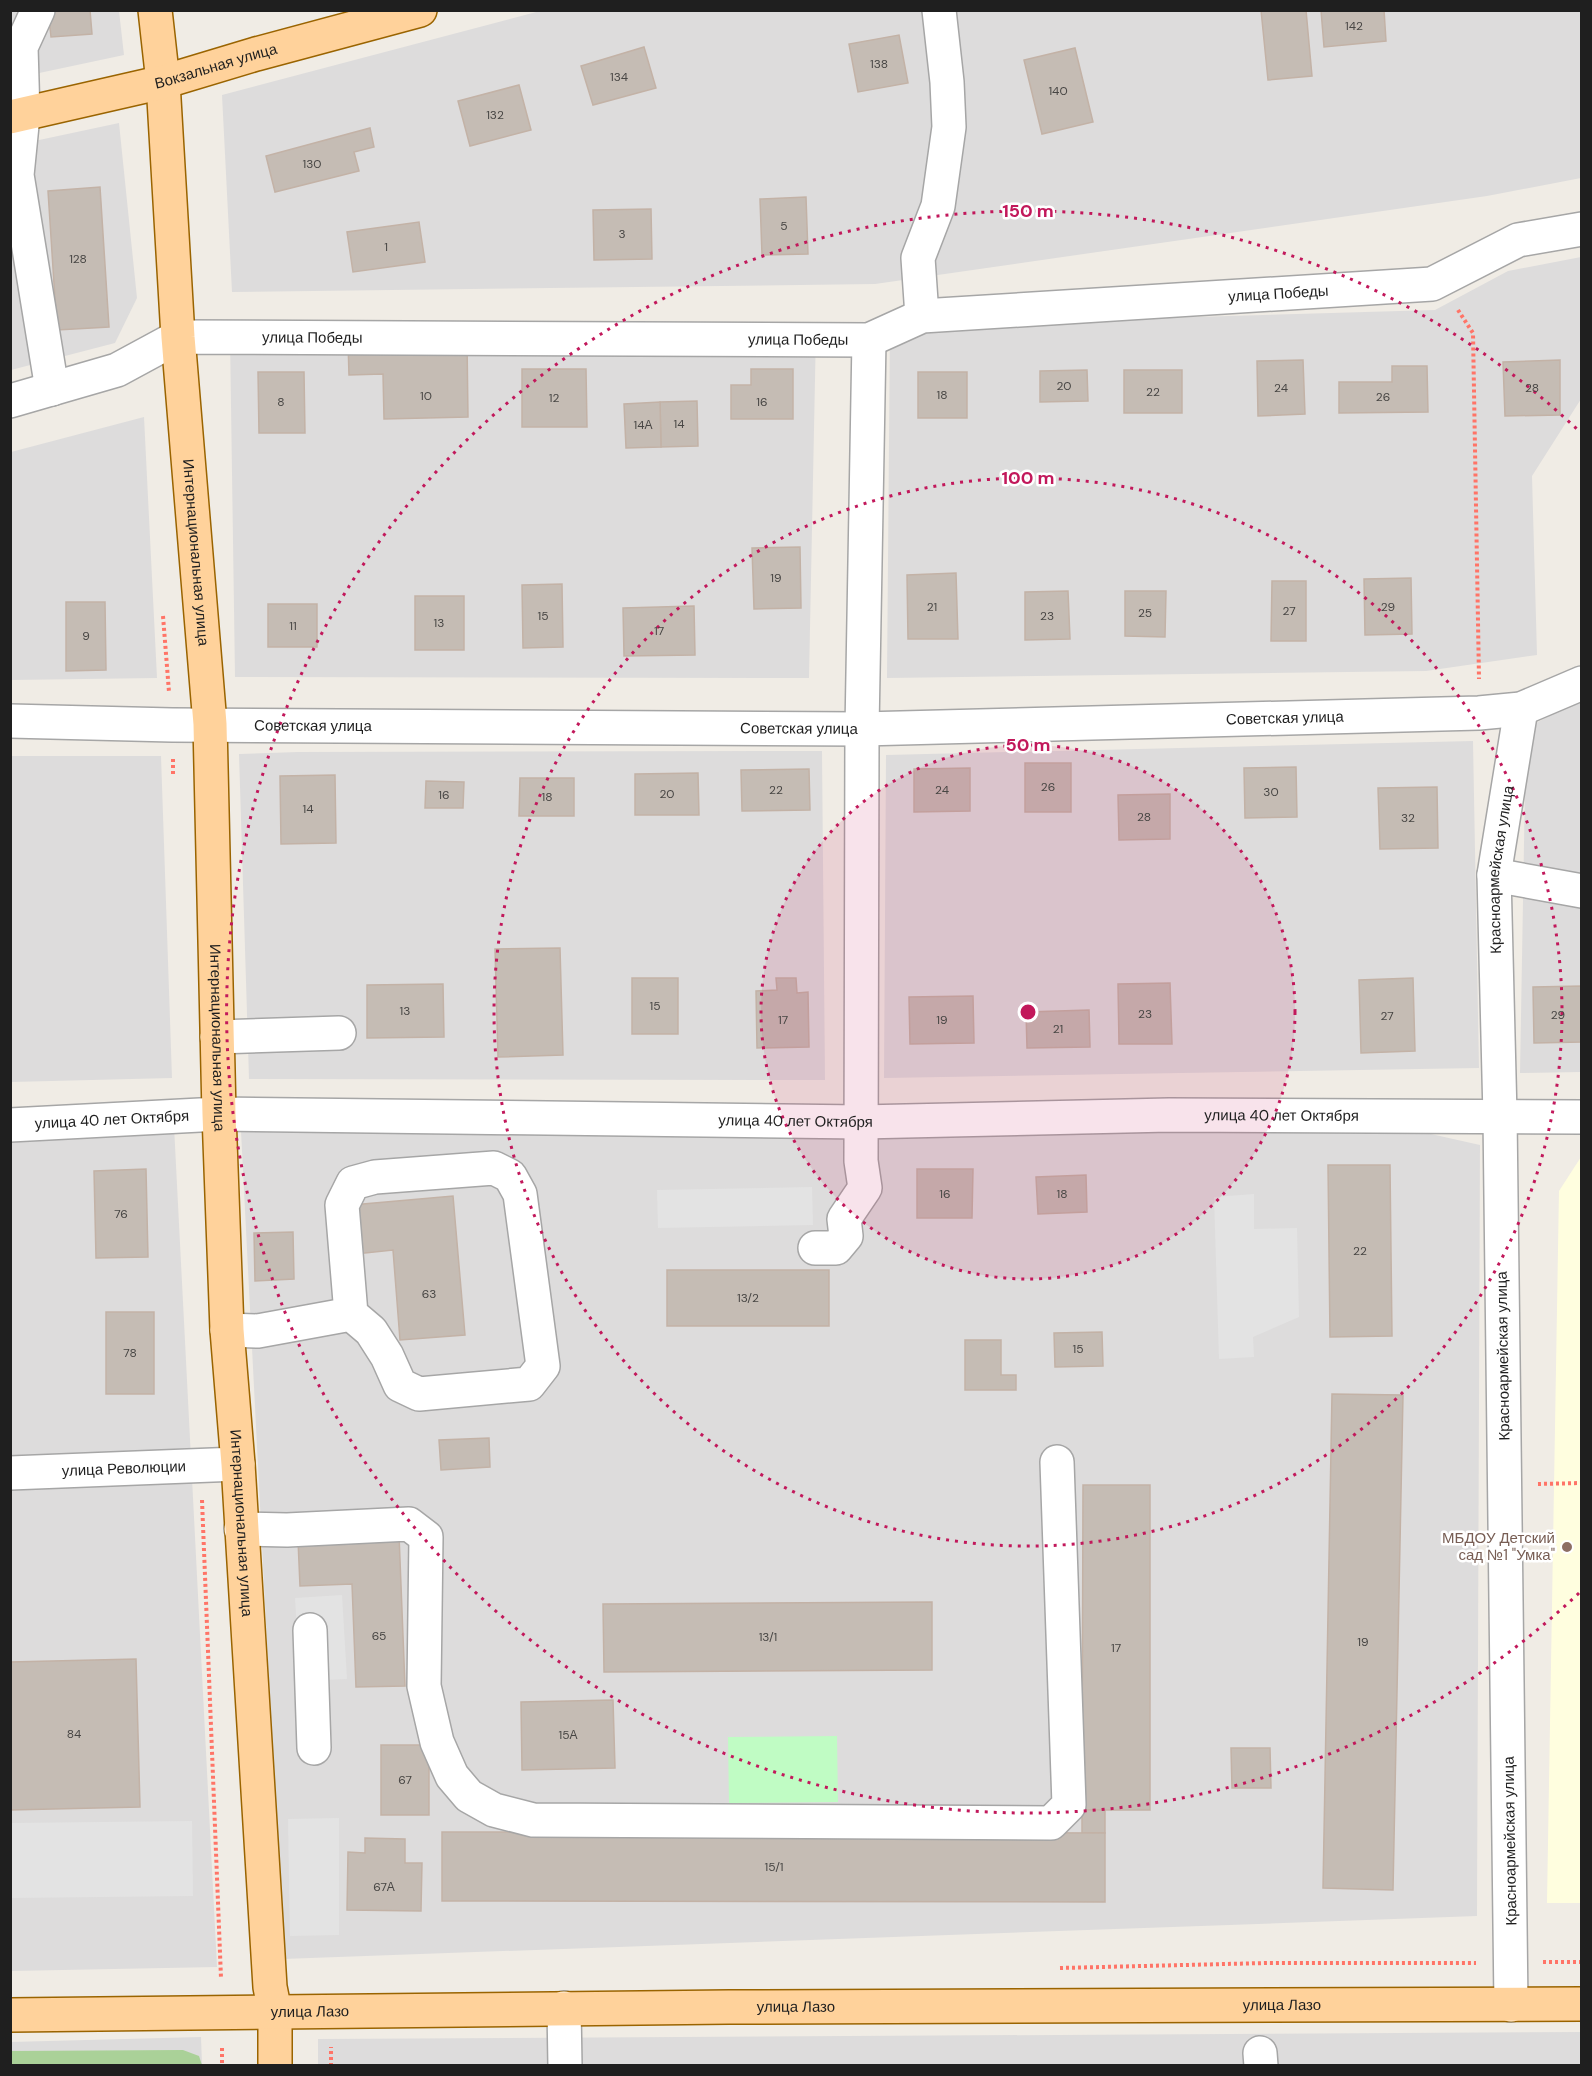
<svg xmlns="http://www.w3.org/2000/svg" width="1592" height="2076" viewBox="0 0 1592 2076" font-family="'DM Sans',sans-serif">
<style>
.residential{fill:#dddcdc}
.education{fill:#fffedf}
.forest{fill:#aad198}
.park{fill:#c0fcc4}
.parking{fill:#e3e3e3}
.building{fill:#c5bcb4;stroke:#c3b2a6;stroke-width:1.5}
.lines{fill:none;stroke-linecap:round;stroke-linejoin:round}
.minor-casing{stroke:#a6a6a6;stroke-width:36}
.major-casing{stroke:#9a6400;stroke-width:36}
.path{stroke:#ff7467;stroke-width:4;stroke-dasharray:3 3;stroke-linecap:butt}
.minor{stroke:#fff;stroke-width:33}
.major{stroke:#ffd29b;stroke-width:33}
.ring{fill:none;stroke:#c2185b;stroke-width:3;stroke-dasharray:3 6}
.education-dot{fill:#8d6e63;stroke:#fff;stroke-width:2}
.labels{text-anchor:middle;dominant-baseline:central;stroke-width:5;stroke-linejoin:round;paint-order:stroke}
.number-label{font-size:12px;fill:#484644}
.street-label{font-size:15px;fill:#1f1f1f;stroke:#fff}
.education-label{font-size:15px;fill:#785e54;stroke:#fff;text-anchor:end}
.centre{fill:#c2185b;stroke:#fff;stroke-width:3}
.ring-label{font-size:18px;text-anchor:middle;font-weight:bold;fill:#c2185b;stroke:#fff;stroke-width:5;stroke-linejoin:round;paint-order:stroke}
</style>
<rect width="100%" height="100%" fill="#f0ece5"/>
<g class="residential">
<polygon points="10,11 119,11 124,55 11,79"/>
<polygon points="540,11 1581,11 1581,178 1487,196 875,284 232,292 222,95"/>
<polygon points="119,123 137,298 115,343 11,370 11,146"/>
<polygon points="1581,257 1581,399 1532,476 1537,655 1426,671 887,678 890,326 1435,310 1508,271"/>
<polygon points="816,330 809,678 235,677 230,337"/>
<polygon points="144,417 157,678 11,680 11,452"/>
<polygon points="1581,700 1581,1072 1520,1073 1526,728"/>
<polygon points="1473,741 1479,1068 884,1078 886,755"/>
<polygon points="822,751 825,1080 249,1079 239,754 298,752"/>
<polygon points="10,756 161,756 172,1078 11,1082"/>
<polygon points="1364,1119 1480,1145 1477,1916 283,1959 241,1131"/>
<polygon points="174,1126 217,1967 11,1971 11,1135"/>
<polygon points="1582,2032 1581,2066 318,2066 318,2039"/>
<polygon points="201,2037 202,2065 11,2065 10,2042"/>
</g>
<polygon class="education" points="1581,1157 1582,1903 1547,1903 1559,1191"/>
<polygon class="forest" points="183,2050 199,2056 202,2065 11,2065 11,2051"/>
<polygon class="park" points="837,1736 838,1802 729,1803 728,1737"/>
<g class="parking">
<polygon points="812,1187 813,1225 658,1228 657,1190"/>
<polygon points="1254,1194 1254,1229 1297,1228 1299,1317 1253,1337 1254,1357 1219,1359 1214,1197"/>
<polygon points="342,1595 347,1679 300,1681 295,1598"/>
<polygon points="339,1818 339,1935 290,1936 288,1819"/>
<polygon points="192,1821 193,1896 11,1898 11,1823"/>
</g>
<g class="building">
<polygon points="48,10 90,10 92,34 51,37"/>
<polygon points="1261,10 1306,10 1312,76 1268,80"/>
<polygon points="1321,10 1384,10 1386,41 1324,47"/>
<polygon points="899,35 908,83 858,92 849,44"/>
<polygon points="644,47 656,88 593,105 581,66"/>
<polygon points="1075,48 1093,122 1042,134 1024,60"/>
<polygon points="519,85 531,130 470,146 458,101"/>
<polygon points="370,128 374,147 354,152 359,171 275,192 266,156"/>
<polygon points="100,187 109,327 57,330 48,191"/>
<polygon points="806,197 808,254 762,255 760,199"/>
<polygon points="651,209 652,259 594,260 593,210"/>
<polygon points="419,222 425,262 353,272 347,232"/>
<polygon points="467,340 468,417 384,419 383,374 349,375 348,342"/>
<polygon points="1303,360 1305,414 1258,416 1257,361"/>
<polygon points="1560,360 1560,415 1505,416 1503,362"/>
<polygon points="1392,366 1427,366 1428,412 1339,413 1339,382 1392,382"/>
<polygon points="522,369 586,369 587,427 522,427"/>
<polygon points="751,369 793,369 793,419 731,419 731,385 751,385"/>
<polygon points="1087,370 1088,401 1040,402 1040,371"/>
<rect x="1124" y="370" width="58" height="43"/>
<polygon points="258,372 304,372 305,433 259,433"/>
<rect x="918" y="372" width="49" height="46"/>
<polygon points="697,401 698,446 661,447 660,402"/>
<polygon points="660,402 661,447 626,448 624,404"/>
<polygon points="800,547 801,608 754,609 752,548"/>
<polygon points="956,573 958,639 908,639 907,575"/>
<polygon points="1411,578 1412,634 1365,635 1364,579"/>
<polygon points="1272,581 1306,581 1306,641 1271,641"/>
<polygon points="562,584 563,647 523,648 522,585"/>
<polygon points="1068,591 1070,639 1025,640 1025,592"/>
<polygon points="1125,591 1166,591 1165,637 1125,636"/>
<rect x="415" y="596" width="49" height="54"/>
<polygon points="66,602 105,602 106,670 66,671"/>
<rect x="268" y="604" width="49" height="43"/>
<polygon points="694,606 695,655 624,656 623,608"/>
<rect x="1025" y="763" width="46" height="49"/>
<polygon points="1296,767 1297,817 1245,818 1244,768"/>
<polygon points="970,768 970,811 914,812 914,769"/>
<polygon points="809,769 810,810 742,811 741,770"/>
<polygon points="698,773 699,815 635,815 635,774"/>
<polygon points="335,775 336,843 281,844 280,776"/>
<polygon points="520,778 574,778 574,816 519,816"/>
<polygon points="426,781 464,782 463,808 425,808"/>
<polygon points="1437,787 1438,848 1380,849 1378,788"/>
<polygon points="1170,794 1170,839 1119,840 1118,795"/>
<polygon points="560,948 563,1055 498,1057 495,949"/>
<rect x="632" y="978" width="46" height="56"/>
<polygon points="776,978 796,978 797,993 808,992 809,1047 757,1048 756,991 777,990"/>
<polygon points="1413,978 1415,1051 1361,1053 1359,980"/>
<polygon points="1170,983 1172,1044 1119,1044 1118,984"/>
<polygon points="443,984 444,1037 367,1038 367,985"/>
<polygon points="1582,986 1582,1042 1534,1043 1533,987"/>
<polygon points="973,996 974,1043 910,1044 909,997"/>
<polygon points="1089,1010 1090,1047 1027,1048 1026,1012"/>
<polygon points="1328,1165 1390,1165 1392,1336 1330,1337"/>
<polygon points="146,1169 148,1257 96,1258 94,1171"/>
<polygon points="917,1169 973,1169 972,1218 917,1218"/>
<polygon points="1086,1175 1087,1212 1038,1214 1036,1177"/>
<polygon points="453,1196 465,1335 400,1340 393,1250 356,1254 352,1205"/>
<polygon points="293,1232 294,1279 255,1281 254,1233"/>
<rect x="667" y="1270" width="162" height="56"/>
<rect x="106" y="1312" width="48" height="82"/>
<polygon points="1102,1332 1103,1366 1055,1367 1054,1333"/>
<polygon points="965,1340 1001,1340 1001,1375 1016,1375 1016,1390 965,1390"/>
<polygon points="1332,1394 1403,1395 1393,1890 1323,1888"/>
<polygon points="489,1438 490,1467 441,1470 439,1440"/>
<polygon points="1083,1485 1150,1485 1150,1810 1082,1810"/>
<polygon points="399,1535 405,1686 356,1687 352,1584 300,1586 298,1540"/>
<polygon points="932,1602 932,1670 604,1672 603,1604"/>
<polygon points="136,1659 140,1807 10,1810 10,1662"/>
<polygon points="613,1700 615,1768 522,1770 521,1702"/>
<rect x="381" y="1745" width="48" height="70"/>
<polygon points="1231,1748 1270,1748 1271,1788 1232,1788"/>
<rect x="1082" y="1810" width="23" height="23"/>
<polygon points="442,1832 1105,1833 1105,1902 442,1901"/>
<polygon points="365,1838 405,1839 405,1863 422,1863 421,1911 347,1910 348,1852 365,1853"/>
</g>
<g class="lines">
<defs>
<g id="minor">
<polyline points="38,10 21,47 23,115 17,175 52,389"/>
<polyline points="922,316 918,258 938,206 949,127 947,82 939,10"/>
<path id="s1" d="M 10,401 L 117,370 L 178,337 L 869,340 L 922,316 L 1432,284 L 1518,240 L 1582,229"/>
<path id="s2" d="M 10,721 L 172,725 L 862,729 L 1479,713 L 1521,709 L 1582,683"/>
<polyline points="1494,875 1582,891"/>
<polyline points="217,1037 339,1033"/>
<path id="s3" d="M 10,1125 L 219,1114 L 861,1122 L 1169,1115 L 1582,1117"/>
<polyline points="815,1248 836,1248 846,1236 844,1219 865,1188 861,1161 862,729 869,340"/>
<polyline points="227,1330 258,1331 351,1314 371,1331 387,1356 400,1385 419,1394 529,1384 543,1366 520,1194 510,1176 494,1168 375,1177 353,1183 342,1205 351,1314"/>
<path id="s4" d="M 10,1473 L 238,1464"/>
<polyline points="241,1529 287,1530 409,1524 426,1537 424,1686 437,1742 452,1776 469,1796 494,1810 533,1820 1051,1823 1069,1805 1057,1462"/>
<polyline points="310,1630 314,1748"/>
<path id="s5" d="M 1511,2005 L 1500,1116 L 1494,875 L 1521,709"/>
<polyline points="564,2008 565,2066"/>
<polyline points="1260,2053 1261,2066"/>
</g>
<g id="major">
<path id="s6" d="M 155,10 L 163,82 L 178,337 L 210,724 L 219,1114 L 227,1330 L 238,1464 L 270,1987 L 275,2012 L 275,2066"/>
<path id="s7" d="M 10,117 L 163,82 L 256,54 L 420,10"/>
<path id="s8" d="M 10,2015 L 729,2007 L 1582,2004"/>
</g>
</defs>
<use href="#minor" class="minor-casing"/>
<use href="#major" class="major-casing"/>
<g class="path">
<polyline points="1458,310 1473,333 1479,679"/>
<polyline points="163,616 169,692"/>
<polyline points="173,759 173,776"/>
<polyline points="1538,1484 1582,1483"/>
<polyline points="202,1500 221,1978"/>
<polyline points="1543,1962 1582,1962"/>
<polyline points="1060,1968 1267,1963 1476,1963"/>
<polyline points="222,2048 222,2066"/>
<polyline points="331,2066 331,2047"/>
</g>
<use href="#minor" class="minor"/>
<use href="#major" class="major"/>
</g>
<circle cx="1028" cy="1012" r="267" fill="#c2185b" fill-opacity=".12"/>
<g class="ring">
<circle cx="1028" cy="1012" r="267"/>
<circle cx="1028" cy="1012" r="534"/>
<path d="M1579 1593A801 801 0 1 1 1579 431"/>
</g>
<circle class="education-dot" cx="1567" cy="1547" r="6"/>
<g class="labels">
<g class="number-label">
<text x="1354" y="26">142</text>
<text x="879" y="64">138</text>
<text x="619" y="77">134</text>
<text x="1058" y="91">140</text>
<text x="495" y="115">132</text>
<text x="312" y="164">130</text>
<text x="784" y="226">5</text>
<text x="622" y="234">3</text>
<text x="386" y="247">1</text>
<text x="78" y="259">128</text>
<text x="1064" y="386">20</text>
<text x="1281" y="388">24</text>
<text x="1532" y="388">28</text>
<text x="1153" y="392">22</text>
<text x="942" y="395">18</text>
<text x="426" y="396">10</text>
<text x="1383" y="397">26</text>
<text x="554" y="398">12</text>
<text x="281" y="402">8</text>
<text x="762" y="402">16</text>
<text x="679" y="424">14</text>
<text x="643" y="425">14А</text>
<text x="776" y="578">19</text>
<text x="932" y="607">21</text>
<text x="1388" y="607">29</text>
<text x="1289" y="611">27</text>
<text x="1145" y="613">25</text>
<text x="543" y="616">15</text>
<text x="1047" y="616">23</text>
<text x="439" y="623">13</text>
<text x="293" y="626">11</text>
<text x="659" y="631">17</text>
<text x="86" y="636">9</text>
<text x="1048" y="787">26</text>
<text x="776" y="790">22</text>
<text x="942" y="790">24</text>
<text x="1271" y="792">30</text>
<text x="667" y="794">20</text>
<text x="444" y="795">16</text>
<text x="547" y="797">18</text>
<text x="308" y="809">14</text>
<text x="1144" y="817">28</text>
<text x="1408" y="818">32</text>
<text x="655" y="1006">15</text>
<text x="405" y="1011">13</text>
<text x="1145" y="1014">23</text>
<text x="1558" y="1015">29</text>
<text x="1387" y="1016">27</text>
<text x="783" y="1020">17</text>
<text x="942" y="1020">19</text>
<text x="1058" y="1029">21</text>
<text x="945" y="1194">16</text>
<text x="1062" y="1194">18</text>
<text x="121" y="1214">76</text>
<text x="1360" y="1251">22</text>
<text x="429" y="1294">63</text>
<text x="748" y="1298">13/2</text>
<text x="1078" y="1349">15</text>
<text x="130" y="1353">78</text>
<text x="379" y="1636">65</text>
<text x="768" y="1637">13/1</text>
<text x="1363" y="1642">19</text>
<text x="1116" y="1648">17</text>
<text x="74" y="1734">84</text>
<text x="568" y="1735">15А</text>
<text x="405" y="1780">67</text>
<text x="774" y="1867">15/1</text>
<text x="384" y="1887">67А</text>
</g>
<g class="street-label">
<text stroke="none"><textPath href="#s7" startOffset="212">Вокзальная улица</textPath></text>
<text stroke="none"><textPath href="#s1" startOffset="1287">улица Победы</textPath></text>
<text stroke="none"><textPath href="#s1" startOffset="315">улица Победы</textPath></text>
<text stroke="none"><textPath href="#s1" startOffset="801">улица Победы</textPath></text>
<text stroke="none"><textPath href="#s6" startOffset="544">Интернациональная улица</textPath></text>
<text stroke="none"><textPath href="#s2" startOffset="1275">Советская улица</textPath></text>
<text stroke="none"><textPath href="#s2" startOffset="303">Советская улица</textPath></text>
<text stroke="none"><textPath href="#s2" startOffset="789">Советская улица</textPath></text>
<text stroke="none"><textPath href="#s5" startOffset="1136">Красноармейская улица</textPath></text>
<text stroke="none"><textPath href="#s6" startOffset="1030">Интернациональная улица</textPath></text>
<text stroke="none"><textPath href="#s3" startOffset="1272">улица 40 лет Октября</textPath></text>
<text stroke="none"><textPath href="#s3" startOffset="102">улица 40 лет Октября</textPath></text>
<text stroke="none"><textPath href="#s3" startOffset="786">улица 40 лет Октября</textPath></text>
<text transform="translate(1503 1356) rotate(-91)">Красноармейская улица</text>
<text stroke="none"><textPath href="#s4" startOffset="114">улица Революции</textPath></text>
<text stroke="none"><textPath href="#s6" startOffset="1516">Интернациональная улица</textPath></text>
<text transform="translate(1510 1841) rotate(-91)">Красноармейская улица</text>
<text stroke="none"><textPath href="#s8" startOffset="1272">улица Лазо</textPath></text>
<text stroke="none"><textPath href="#s8" startOffset="786">улица Лазо</textPath></text>
<text stroke="none"><textPath href="#s8" startOffset="300">улица Лазо</textPath></text>
</g>
<g class="education-label">
<text x="1555" y="1538">МБДОУ Детский<tspan x="1555" dy="17">сад №1 "Умка"</tspan></text>
</g>
</g>
<circle cx="1028" cy="1012" r="9" class="centre"/>
<g class="ring-label">
<text x="1028" y="217">150 m</text>
<text x="1028" y="484">100 m</text>
<text x="1028" y="751">50 m</text>
</g>
<rect width="1592" height="2076" fill="none" stroke="#1f1f1f" stroke-width="24"/>
</svg>
